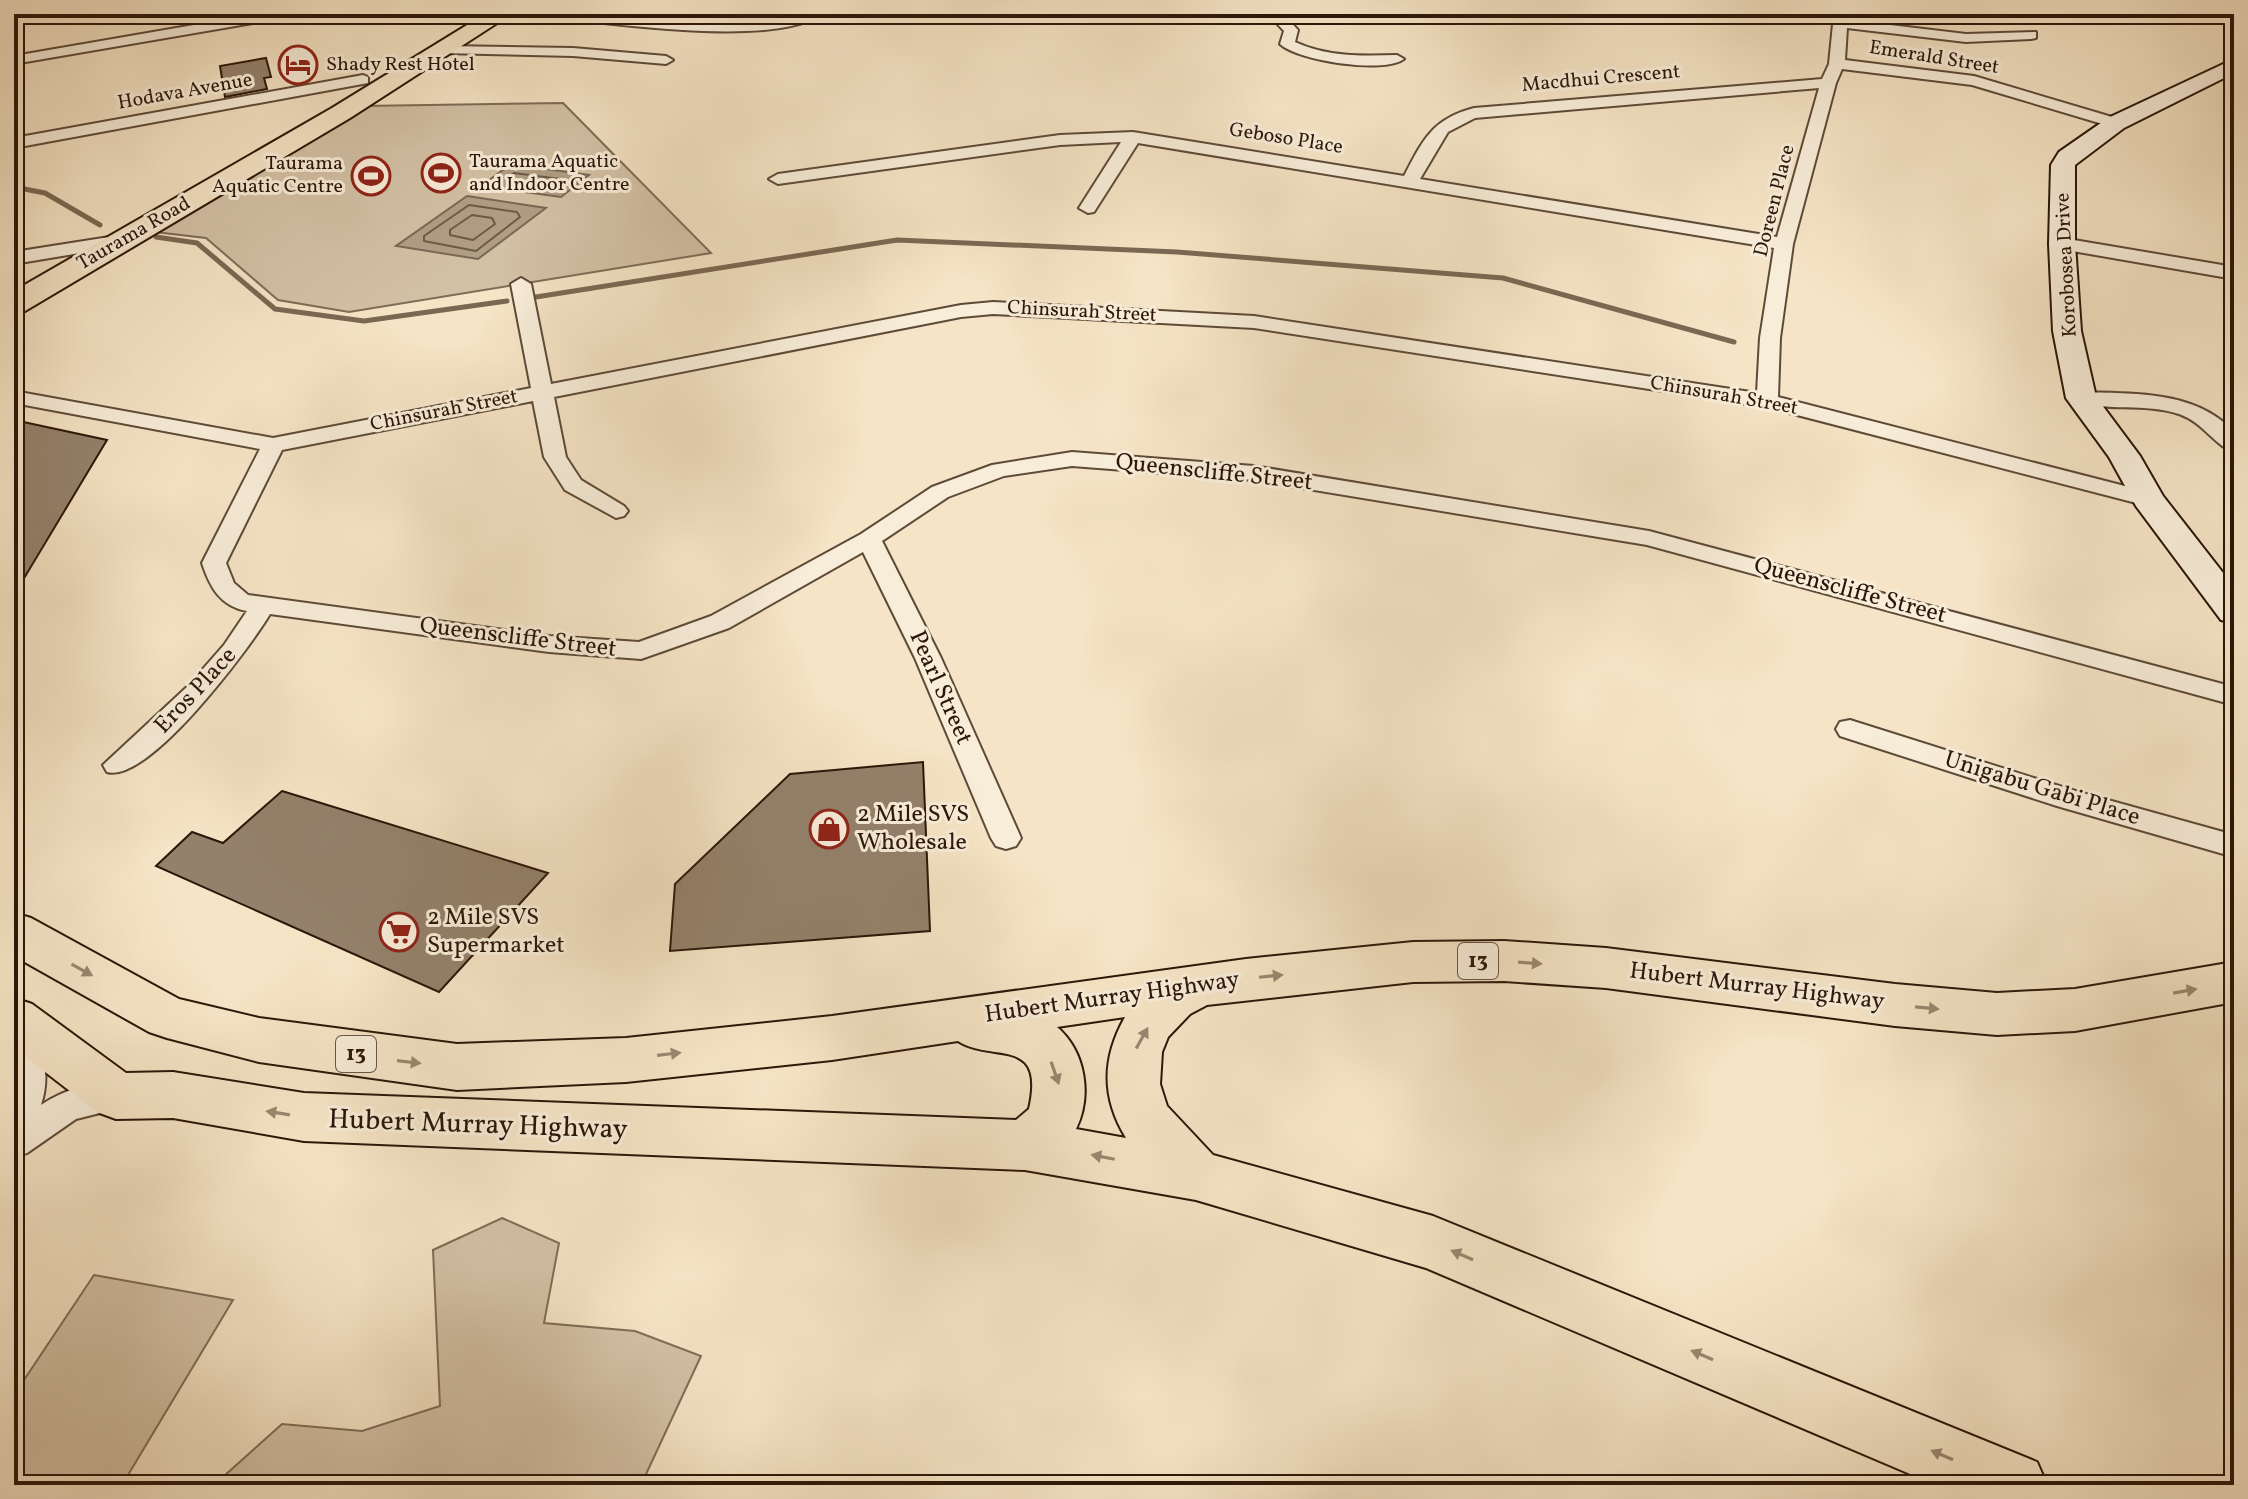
<svg xmlns="http://www.w3.org/2000/svg" width="2248" height="1499" viewBox="0 0 2248 1499" font-family="Vollkorn,serif">
<style>
.green{fill:#d3c1a5;stroke:#7f6c57;stroke-width:2}
.water{fill:#b09e85;stroke:#7b6853;stroke-width:2}
.lines{fill:none;stroke-linecap:round;stroke-linejoin:round}
.shore{stroke:#6e5a47;stroke-width:2}
.stream{stroke:#7b6853;stroke-width:5}
.building{fill:#94816b;stroke:#2b1609;stroke-width:2}
.street-casing{stroke:#5e4a38;stroke-width:4}
.secondary-casing{stroke:#2b1609;stroke-width:4}
.primary-casing{stroke:#2b1609;stroke-width:4}
.highway-casing{stroke:#2b1609;stroke-width:4}
.street{fill:#f8edd9;fill-rule:evenodd}
.secondary{fill:#f8edd9;fill-rule:evenodd}
.primary{fill:#f5e4c5;fill-rule:evenodd}
.highway{fill:#f5e4c5;fill-rule:evenodd}
.oneway{fill:#9a8770}
.labels{text-anchor:middle;dominant-baseline:central;stroke-width:6;stroke-linejoin:round;paint-order:stroke}
.far-street-label{font-size:20px;fill:#2b1609;stroke:#f8edd9}
.far-poi-label{font-size:20px;fill:#2b1609;stroke:#f8edd9;text-anchor:start}
.shield{fill:#f8edd9;stroke:#685647;stroke-width:2}
.shield-label{font-size:22px;font-weight:bold;fill:#2b1609}
.street-label{font-size:24px;fill:#2b1609;stroke:#f8edd9}
.poi-label{font-size:24px;fill:#2b1609;stroke:#f8edd9;text-anchor:start}
.near-street-label{font-size:28px;fill:#2b1609;stroke:#f8edd9}
</style>
<rect width="100%" height="100%" fill="#f5e4c5"/>
<filter id="stains"><feTurbulence type="fractalNoise" baseFrequency=".0025" numOctaves="4"/><feColorMatrix values="0 0 0 0 .2 0 0 0 0 .09 0 0 0 0 .02 0 0 0 .5 -.17"/></filter>
<radialGradient id="worn" r=".72"><stop offset=".6" stop-color="#630" stop-opacity="0"/><stop offset="1" stop-color="#630" stop-opacity=".3"/></radialGradient>
<g class="green">
<polygon points="563,103 711,253 349,312 278,300 206,238 155,232 362,106"/>
<polygon points="502,1218 559,1243 544,1323 635,1331 701,1356 641,1485 214,1485 282,1424 362,1431 440,1406 433,1250"/>
<polygon points="94,1275 233,1300 122,1485 51,1485 14,1479 14,1395"/>
</g>
<g class="water">
<polygon points="511,164 589,175 561,197 481,186"/>
<polygon points="467,196 546,208 478,259 396,246"/>
</g>
<g class="lines">
<g class="shore">
<polygon points="514,173 560,179 563,184 557,189 511,182 509,177"/>
<polygon points="469,205 517,212 520,217 476,251 424,241 424,236"/>
<polygon points="472,215 492,218 495,224 473,240 450,235 450,230"/>
</g>
<g class="stream">
<polyline points="14,187 45,193 100,225"/>
<polyline points="156,237 197,243 275,309 364,321 507,301"/>
<polyline points="536,297 897,240 1177,252 1503,278 1734,342"/>
</g>
</g>
<g class="building">
<polygon points="266,58 271,77 264,78 267,89 225,97 220,66"/>
<polygon points="14,420 107,440 14,595"/>
<polygon points="923,762 930,931 670,951 675,884 790,774"/>
<polygon points="282,791 548,873 439,992 156,866 192,832 223,843"/>
</g>
<g class="lines">
<defs>
<g id="street">
<polygon points="257,14 289,14 282,18 14,64 14,56"/>
<path d="M 552,14 L 601,14 L 719,23 L 821,14 C 779,47 614,24 559,18 Z"/>
<path d="M 1268,14 L 1283,14 L 1298,30 L 1295,42 C 1327,57 1362,56 1397,55 L 1404,59 C 1385,74 1298,61 1280,44 L 1284,31 Z"/>
<path d="M 1834,14 L 1848,14 L 1848,20 L 1966,34 L 2036,32 L 2036,38 L 2031,39 L 1966,42 L 1847,28 L 1845,60 L 1974,76 L 2122,120 L 2124,123 L 2116,128 L 1972,85 L 1842,69 L 1836,83 L 1793,244 L 1780,338 L 1778,397 L 2156,494 L 2160,499 L 2156,504 L 2148,506 L 1766,407 L 1254,328 L 993,314 L 961,317 L 554,397 L 566,457 L 581,480 L 624,506 L 628,511 L 624,516 L 616,518 L 565,490 L 544,457 L 533,401 L 282,450 L 226,563 L 234,583 L 248,595 L 549,636 L 639,642 L 711,616 L 861,534 L 932,487 L 992,465 L 1072,452 L 1254,466 L 1649,531 L 2234,687 L 2234,705 L 1647,545 L 1254,480 L 1072,466 L 1004,476 L 948,497 L 882,541 L 941,658 L 1021,838 L 1016,846 L 1006,849 L 996,846 L 991,838 L 915,658 L 863,552 L 729,628 L 641,659 L 549,652 L 270,614 C 249,649 148,784 107,772 L 103,765 L 188,686 L 224,645 L 247,611 C 220,606 210,587 202,563 L 260,449 L 14,403 L 14,391 L 273,438 L 531,388 L 511,284 L 521,278 L 531,284 L 551,384 L 961,305 L 993,302 L 1254,316 L 1757,393 L 1760,338 L 1774,248 L 1138,143 L 1094,212 L 1088,213 L 1079,208 L 1121,142 L 1060,145 L 778,184 L 769,179 L 778,174 L 1060,135 L 1133,132 L 1404,176 C 1423,140 1432,119 1474,108 L 1822,79 L 1829,64 ZM 1819,88 L 1777,237 L 1420,179 L 1448,132 L 1475,118 Z"/>
<polygon points="444,46 573,48 666,56 673,60 666,64 573,56 439,53 439,47"/>
<polygon points="363,75 368,77 368,83 14,148 14,138"/>
<polygon points="122,235 131,241 128,245 14,264 14,252"/>
<polygon points="2062,238 2234,267 2234,279 2055,248 2053,244"/>
<path d="M 2081,392 C 2134,394 2195,390 2234,432 L 2234,452 C 2216,447 2203,422 2179,414 C 2145,403 2108,411 2073,403 L 2070,398 L 2073,393 Z"/>
<polygon points="1850,720 2072,790 2234,835 2234,857 2057,806 1840,736 1836,729 1840,722"/>
<path d="M 14,1008 L 26,1012 C 41,1043 52,1071 41,1105 C 63,1090 102,1076 128,1086 L 133,1096 L 128,1106 L 76,1119 L 27,1153 L 14,1158 Z"/>
</g>
<polygon id="secondary" points="2234,59 2234,73 2124,128 2075,165 2075,244 2081,331 2096,397 2140,456 2163,496 2234,587 2234,623 2221,620 2136,506 2109,457 2066,398 2053,331 2049,244 2051,165 2059,152 2108,118"/>
<polygon id="primary" points="485,14 511,14 350,118 25,311 14,313 14,291 332,108"/>
<path id="highway" d="M 14,913 L 31,918 L 179,999 L 259,1018 L 457,1044 L 626,1038 L 832,1016 L 1246,959 L 1413,942 L 1504,941 L 1606,948 L 1895,984 L 1997,993 L 2075,989 L 2234,962 L 2234,1002 L 2075,1031 L 1997,1035 L 1895,1026 L 1606,988 L 1504,981 L 1413,982 L 1207,1005 L 1190,1014 L 1168,1037 L 1162,1052 L 1160,1084 L 1167,1106 L 1213,1155 L 1433,1216 L 2037,1462 L 2047,1485 L 1936,1485 L 1426,1268 L 1196,1200 L 1025,1170 L 304,1141 L 173,1118 L 116,1119 L 97,1112 L 14,1048 L 14,998 L 32,1004 L 126,1073 L 173,1072 L 304,1093 L 1016,1120 L 1029,1109 C 1046,1035 992,1063 958,1041 L 832,1060 L 626,1082 L 457,1090 L 259,1062 L 167,1038 L 149,1032 L 14,956 ZM 1125,1017 C 1102,1058 1101,1097 1126,1138 L 1076,1129 C 1092,1096 1086,1052 1057,1027 Z"/>
</defs>
<use href="#street" class="street-casing"/>
<use href="#secondary" class="secondary-casing"/>
<use href="#primary" class="primary-casing"/>
<use href="#highway" class="highway-casing"/>
<use href="#street" class="street"/>
<use href="#secondary" class="secondary"/>
<use href="#primary" class="primary"/>
<use href="#highway" class="highway"/>
</g>
<defs><path id="oneway-solid" d="M-6-.8H1V-3.2L6.5 0L1 3.2V.8H-6Z" transform="scale(2)"/></defs>
<g class="oneway">
<use href="#oneway-solid" transform="translate(1530 963) rotate(4)"/>
<use href="#oneway-solid" transform="translate(82 970) rotate(29)"/>
<use href="#oneway-solid" transform="translate(1271 976) rotate(-6)"/>
<use href="#oneway-solid" transform="translate(2185 991) rotate(-10)"/>
<use href="#oneway-solid" transform="translate(1927 1008) rotate(5)"/>
<use href="#oneway-solid" transform="translate(1142 1038) rotate(-61)"/>
<use href="#oneway-solid" transform="translate(669 1054) rotate(-7)"/>
<use href="#oneway-solid" transform="translate(409 1062) rotate(7)"/>
<use href="#oneway-solid" transform="translate(1055 1073) rotate(71)"/>
<use href="#oneway-solid" transform="translate(278 1113) rotate(-171)"/>
<use href="#oneway-solid" transform="translate(1103 1157) rotate(-169)"/>
<use href="#oneway-solid" transform="translate(1462 1255) rotate(-157)"/>
<use href="#oneway-solid" transform="translate(1702 1355) rotate(-157)"/>
<use href="#oneway-solid" transform="translate(1942 1455) rotate(-157)"/>
</g>
<defs>
<symbol id="hotel-ring" viewBox="-11 -11 22 22"><circle r="9.5" fill="#f8edd9" stroke="#8f2418" stroke-width="1.5"/><path d="M-6-4.5h1.5V1H6V5H4.5V3h-9V5H-6ZM-4 0a1.8 1.8 0 1 1 3.6 0ZM.5 0V-2.5h3Q6-2.5 6 0Z" fill="#8f2418"/></symbol>
<symbol id="stadium-ring" viewBox="-11 -11 22 22"><circle r="9.5" fill="#f8edd9" stroke="#8f2418" stroke-width="1.5"/><path d="M0-5a6.5 5 0 1 0 0 10a6.5 5 0 1 0 0-10ZM-3.5-1.8h7v3.6h-7Z" fill="#8f2418"/></symbol>
<symbol id="shop-ring" viewBox="-11 -11 22 22"><circle r="9.5" fill="#f8edd9" stroke="#8f2418" stroke-width="1.5"/><path d="M-5-2.5h2.3a2.7 3.5 0 0 1 5.4 0H5L5.5 6h-11ZM-1.5-2.5h3a1.5 2.3 0 0 0-3 0Z" fill="#8f2418"/></symbol>
<symbol id="supermarket-ring" viewBox="-11 -11 22 22"><circle r="9.5" fill="#f8edd9" stroke="#8f2418" stroke-width="1.5"/><path d="M-6-5.5h2.5l.6 2H6L4.5 2H-2.5L-4.4-4H-6ZM-1.5 3.2a1.3 1.3 0 1 0 .1 0ZM3 3.2a1.3 1.3 0 1 0 .1 0Z" fill="#8f2418"/></symbol>
</defs>
<g fill-rule="evenodd">
<use href="#hotel-ring" x="276" y="43" width="44" height="44"/>
<use href="#stadium-ring" x="419" y="151" width="44" height="44"/>
<use href="#stadium-ring" x="349" y="154" width="44" height="44"/>
<use href="#shop-ring" x="807" y="807" width="44" height="44"/>
<use href="#supermarket-ring" x="377" y="910" width="44" height="44"/>
</g>
<g class="labels">
<g class="far-street-label">
<text transform="translate(1934 58) rotate(9)">Emerald Street</text>
<text transform="translate(1601 79) rotate(-5)">Macdhui Crescent</text>
<text transform="translate(185 92) rotate(-10)">Hodava Avenue</text>
<text transform="translate(1286 139) rotate(9)">Geboso Place</text>
<text transform="translate(1775 201) rotate(-76)">Doreen Place</text>
<text transform="translate(134 234) rotate(-30)">Taurama Road</text>
<text transform="translate(2067 265) rotate(-93)">Korobosea Drive</text>
<text transform="translate(1082 312) rotate(3)">Chinsurah Street</text>
<text transform="translate(1724 396) rotate(10)">Chinsurah Street</text>
<text transform="translate(444 411) rotate(-11)">Chinsurah Street</text>
</g>
<g class="far-poi-label">
<text x="326" y="65">Shady Rest Hotel</text>
<text x="469" y="162">Taurama Aquatic<tspan x="469" dy="23">and Indoor Centre</tspan></text>
<text x="343" y="164" text-anchor="end">Taurama<tspan x="343" dy="23">Aquatic Centre</tspan></text>
</g>
<g class="shield">
<rect x="1458" y="943" width="40" height="36" rx="6"/>
<rect x="336" y="1036" width="40" height="36" rx="6"/>
</g>
<g class="shield-label">
<text x="1478" y="961">13</text>
<text x="356" y="1054">13</text>
</g>
<g class="street-label">
<text transform="translate(1214 473) rotate(6)">Queenscliffe Street</text>
<text transform="translate(1850 591) rotate(15)">Queenscliffe Street</text>
<text transform="translate(518 638) rotate(7)">Queenscliffe Street</text>
<text transform="translate(940 688) rotate(66)">Pearl Street</text>
<text transform="translate(196 691) rotate(-47)">Eros Place</text>
<text transform="translate(2042 789) rotate(17)">Unigabu Gabi Place</text>
<text transform="translate(1757 987) rotate(7)">Hubert Murray Highway</text>
<text transform="translate(1112 998) rotate(-8)">Hubert Murray Highway</text>
</g>
<g class="poi-label">
<text x="857" y="815">2 Mile SVS<tspan x="857" dy="28">Wholesale</tspan></text>
<text x="427" y="918">2 Mile SVS<tspan x="427" dy="28">Supermarket</tspan></text>
</g>
<g class="near-street-label">
<text transform="translate(478 1125) rotate(2)">Hubert Murray Highway</text>
</g>
</g>
<rect width="2248" height="1499" fill="none" stroke="#f5e4c5" stroke-width="48"/>
<rect x="16" y="16" width="2216" height="1467" fill="none" stroke="#2b1609" stroke-width="4"/>
<rect x="24" y="24" width="2200" height="1451" fill="none" stroke="#2b1609" stroke-width="2"/>
<rect width="100%" height="100%" filter="url(#stains)"/>
<rect width="100%" height="100%" fill="url(#worn)"/>
</svg>
